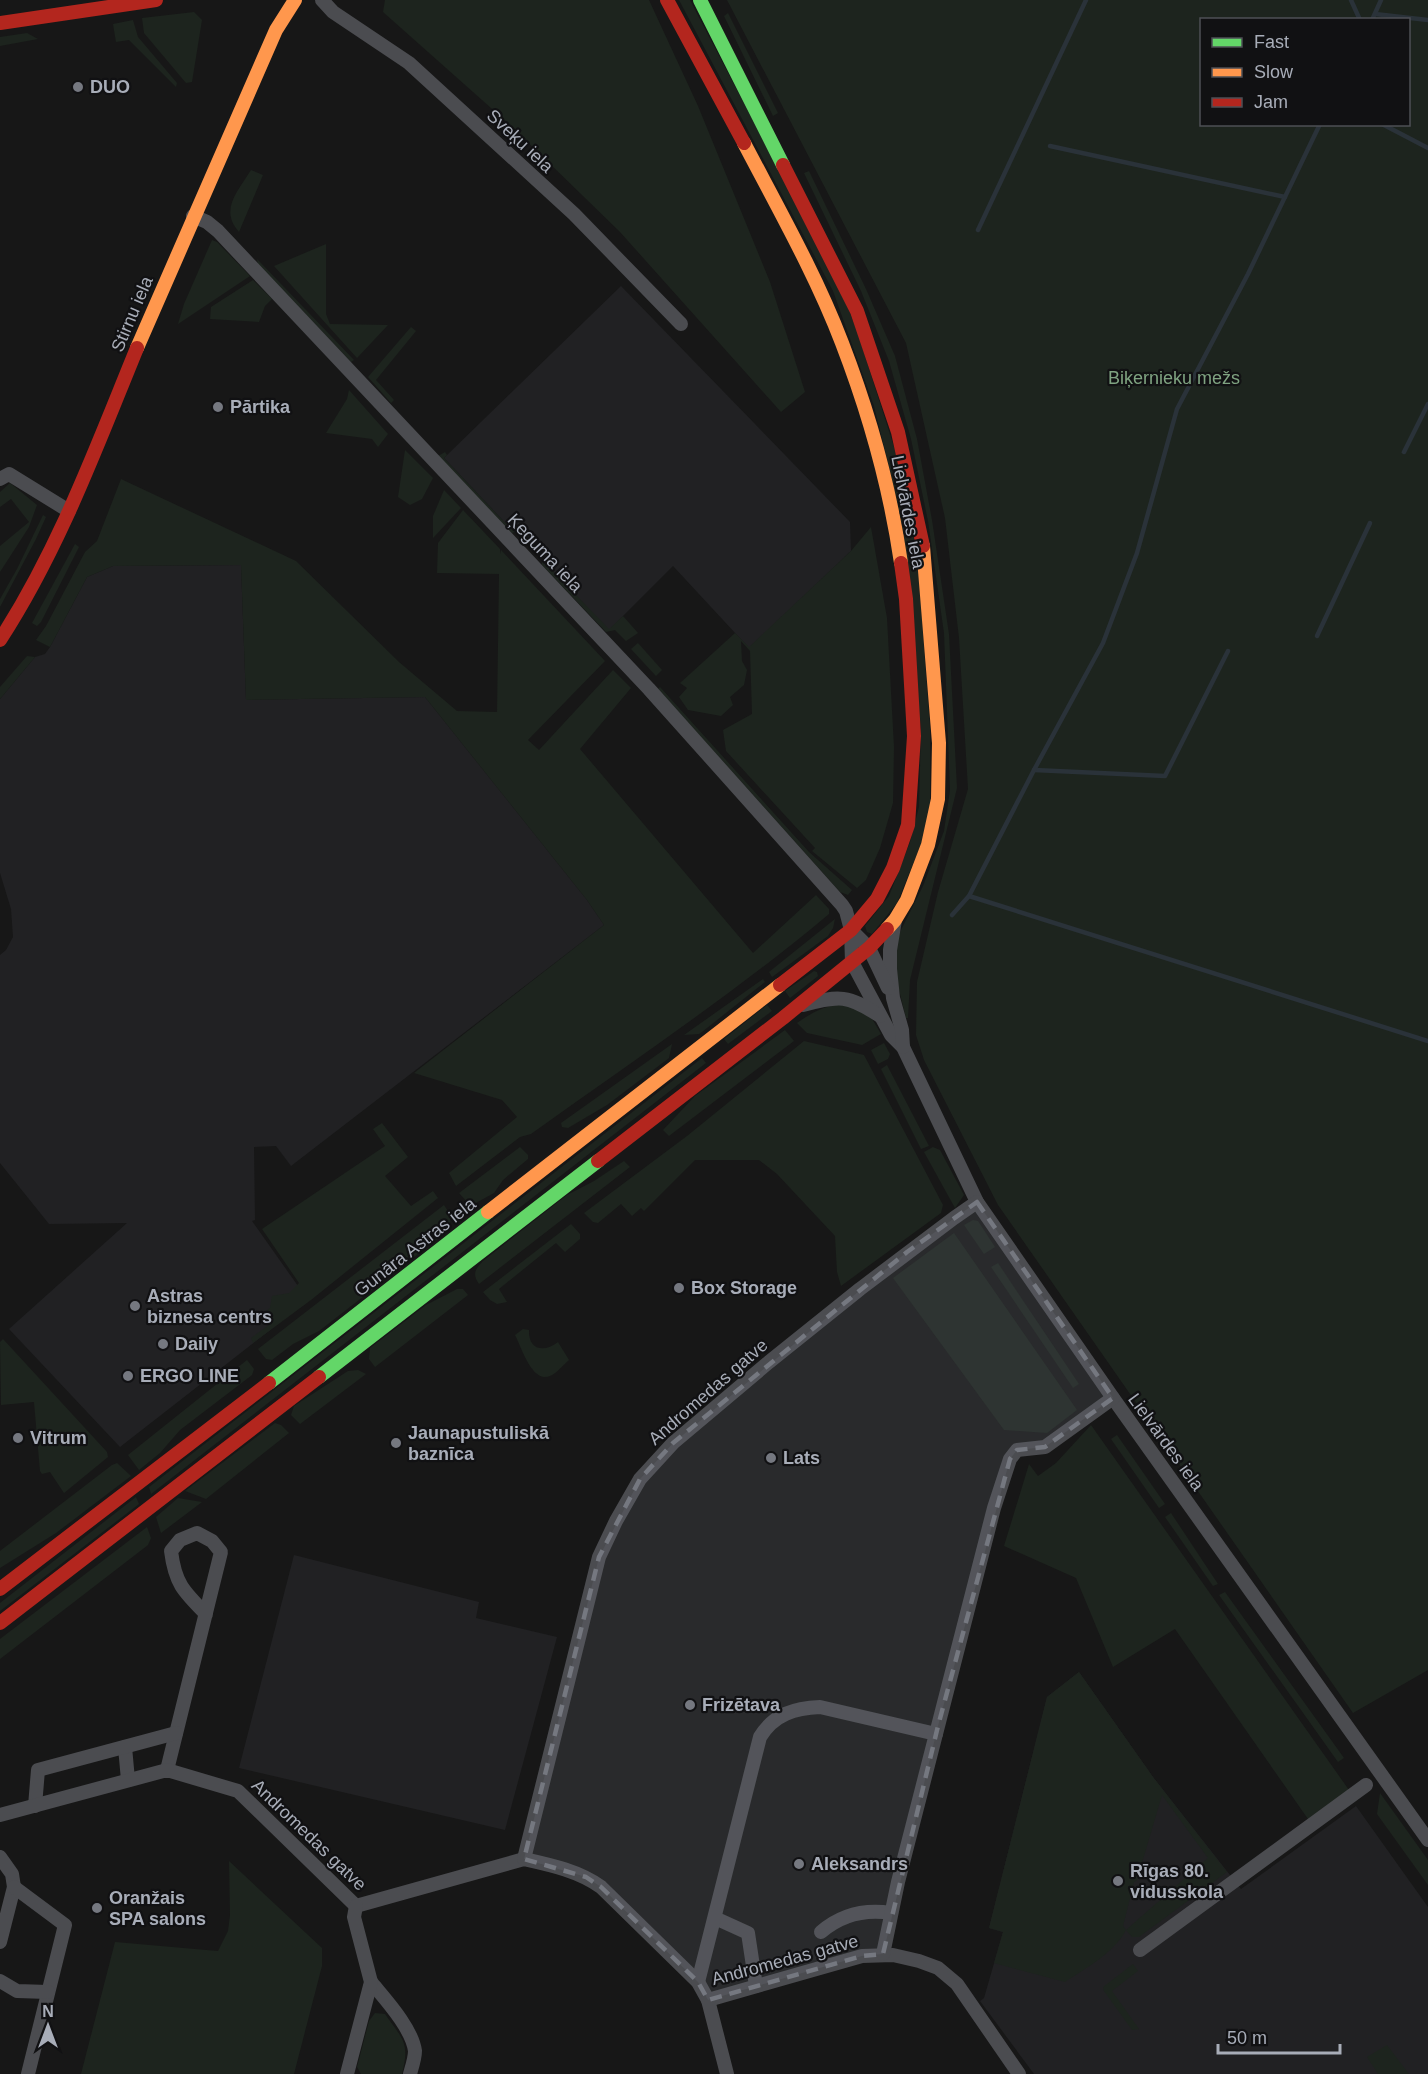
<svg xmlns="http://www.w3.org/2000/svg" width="1428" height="2074" viewBox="0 0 1428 2074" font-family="Arial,sans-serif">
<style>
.built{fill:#212123}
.green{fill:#1d241e;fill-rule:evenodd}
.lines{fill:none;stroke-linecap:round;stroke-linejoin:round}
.stream{stroke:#2a3239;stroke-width:4.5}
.street{stroke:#4b4c50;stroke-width:14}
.fast{stroke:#63d668;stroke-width:14}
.slow{stroke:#ff974d;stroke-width:14}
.jam{stroke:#b3261e;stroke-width:14}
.marked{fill:#757880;fill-opacity:0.2;stroke:#757880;stroke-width:4.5;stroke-dasharray:12 8;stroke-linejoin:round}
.poi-dot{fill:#757880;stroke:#111113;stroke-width:2}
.labels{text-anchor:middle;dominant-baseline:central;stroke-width:4.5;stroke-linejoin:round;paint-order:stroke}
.poi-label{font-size:18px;font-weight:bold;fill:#a8adb8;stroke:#111113;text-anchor:start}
.street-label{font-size:18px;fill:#a8adb8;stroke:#111113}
.park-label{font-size:18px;fill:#7fa381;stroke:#111113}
</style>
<rect width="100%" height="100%" fill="#171717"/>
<g class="built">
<polygon points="621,286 850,522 851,551 749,648 673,566 609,630 546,564 547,550 543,543 536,541 521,526 511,529 444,458"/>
<polygon points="241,565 246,700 425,697 587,900 604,925 291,1166 276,1146 254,1147 255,1220 252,1221 298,1286 270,1330 120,1447 9,1329 127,1223 49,1224 0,1163 0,955 6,950 13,937 11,909 0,873 0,699 35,657 45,654 50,647 87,577 113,566"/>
<polygon points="294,1555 479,1602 476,1618 557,1637 505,1830 239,1768"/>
<polygon points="1079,1672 1153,1777 1241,1889 1356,1806 1428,1907 1428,2074 1034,2074 980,2001 984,1998 1003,1932 989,1928 1047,1697"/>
</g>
<g class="green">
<polygon points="385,0 649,0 698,106 770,282 805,392 781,412 620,232 509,124 383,12"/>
<polygon points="679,0 690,0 841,289 857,331 902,472 917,552 930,728 930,807 921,845 897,903 872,934 867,932 865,926 889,896 910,842 919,807 921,727 891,475 874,406 833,291"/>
<path d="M 727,0 L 1428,0 L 1428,1670 L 1353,1713 L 998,1205 L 924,1060 L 916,1035 L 917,982 L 938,892 L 968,789 L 959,638 L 945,518 L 906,343 ZM 1202,20 L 1408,20 L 1408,124 L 1202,124 Z"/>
<polygon points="194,12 202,20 192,82 186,83 144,33 142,18"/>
<polygon points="728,13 778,113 773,116 724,16"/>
<polygon points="133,20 138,37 177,83 176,87 129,40 116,42 113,24"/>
<polygon points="27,33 38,39 0,46 0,37"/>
<path d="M 251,170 L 263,175 L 239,232 C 219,210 238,191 251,170 Z"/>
<polygon points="809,171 866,289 895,356 917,439 932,520 949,634 957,788 910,980 908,1018 906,1018 894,970 896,940 923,886 944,831 950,790 944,633 928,521 911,439 889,361 861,291 804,173"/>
<polygon points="212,240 217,242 250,276 178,324 184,304"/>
<polygon points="326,244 326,314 330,324 388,325 357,358 274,266"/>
<polygon points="257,259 354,360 351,362 258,264"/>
<polygon points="253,280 272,299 265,306 259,322 210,319 211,307"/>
<polygon points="411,327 416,331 376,380 394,400 391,403 368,377"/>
<polygon points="349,390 388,434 378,447 372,439 326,433 347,399"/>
<polygon points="405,450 433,478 422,499 410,505 398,497"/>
<polygon points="445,452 447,455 444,458 511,529 521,526 536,541 528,540 520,530 512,533 438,456"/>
<path d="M 121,479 L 296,561 L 399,662 L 457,711 L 497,712 L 499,574 L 437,573 L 438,543 L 463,510 L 500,549 L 500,554 L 501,550 L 605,661 L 528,740 L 539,750 L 613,670 L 631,688 L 580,749 L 753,953 L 816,895 L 829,909 L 829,914 C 735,993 631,1062 531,1134 L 520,1137 L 456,1186 L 449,1173 L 517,1117 L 502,1100 L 414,1073 L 604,925 L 587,900 L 425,697 L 246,700 L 241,565 L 113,566 L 87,577 L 50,647 L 36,640 L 46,626 L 85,552 L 97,541 Z"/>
<polygon points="10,483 37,505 29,527 0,572 0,546 29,522 11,499 0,507 0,492"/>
<polygon points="444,490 461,508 433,538 433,516"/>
<polygon points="43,515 46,517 36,539 0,607 0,599 17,569"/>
<polygon points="871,527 887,618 894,747 893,803 880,848 866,880 857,888 812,851 815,848 726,751 723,730 752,714 750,651 741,641 742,661 747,670 744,685 730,697 733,705 721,716 688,710 679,697 687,688 680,683 735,633 749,647 851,551"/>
<polygon points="75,544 79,547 41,622 37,626 32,623"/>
<polygon points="546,549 546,564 609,629 623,616 638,633 626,641 615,630 606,632 542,565 542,558"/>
<polygon points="638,643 662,670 656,676 631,649"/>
<polygon points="27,656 35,657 0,699 0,687"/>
<polygon points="660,687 809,852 852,890 848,895 840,892 658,689"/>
<polygon points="835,919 833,928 828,936 772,977 769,972"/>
<polygon points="814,971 817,972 818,976 790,998 785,991"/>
<polygon points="763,979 765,982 702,1032 699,1034 684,1035"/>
<path d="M 846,1004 L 871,1017 L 881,1034 L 862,1045 L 807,1033 L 797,1023 C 814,1011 826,1005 846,1004 Z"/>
<polygon points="767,1005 772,1011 728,1044 724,1039"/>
<polygon points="785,1030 794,1041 669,1136 663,1130 695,1096"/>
<polygon points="804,1041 864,1055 943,1205 941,1213 841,1286 837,1272 835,1236 777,1174 759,1160 695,1160 644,1211 641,1208 632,1216 621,1204 598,1223 593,1222 584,1213 687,1136"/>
<polygon points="884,1043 890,1054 888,1059 878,1064 871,1050"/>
<polygon points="672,1044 669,1058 607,1105 568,1128 562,1127 561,1123"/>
<polygon points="702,1058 706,1063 151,1494 149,1487"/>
<polygon points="887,1065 929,1146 921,1149 881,1069"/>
<polygon points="382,1123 408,1157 385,1176 411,1206 433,1191 438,1198 311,1300 253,1343 251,1338 269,1325 263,1314 270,1308 272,1296 289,1293 299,1283 262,1229 385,1146 373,1129"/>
<polygon points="520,1147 528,1155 528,1159 503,1180 494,1193 474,1204 468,1203 459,1193"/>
<polygon points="933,1147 940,1150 964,1195 955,1208 924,1152"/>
<path d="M 624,1161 L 630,1167 L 479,1284 C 472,1274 475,1269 483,1261 L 567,1195 L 594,1181 Z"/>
<polygon points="444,1205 451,1216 449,1230 319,1331 293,1344 272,1360 266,1359 258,1349"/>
<polygon points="973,1220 978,1221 995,1247 984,1254 964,1225"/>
<polygon points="571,1224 580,1234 580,1239 565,1252 556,1243 499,1289 507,1302 497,1304 490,1300 483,1292"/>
<polygon points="954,1233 1077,1410 1047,1433 1004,1430 893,1278"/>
<polygon points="998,1263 1079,1384 1073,1388 991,1267"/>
<polygon points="457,1289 463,1289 468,1295 375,1367 369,1359 370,1348 426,1305"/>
<path d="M 523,1329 L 529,1330 C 528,1350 544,1353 558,1342 L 569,1360 C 563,1365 557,1373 550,1376 C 532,1384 521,1346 515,1335 Z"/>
<polygon points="3,1339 107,1452 108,1457 64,1493 50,1472 42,1474 40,1471 34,1402 1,1405 0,1342"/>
<polygon points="247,1360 254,1369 252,1375 180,1430 160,1453 139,1470 128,1455"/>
<polygon points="358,1370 366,1374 300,1424 291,1415 294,1406 348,1371"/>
<polygon points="275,1423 281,1425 289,1433 206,1499 185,1491"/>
<polygon points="1091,1425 1349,1790 1308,1819 1175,1629 1113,1667 1076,1578 1004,1546 1029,1464 1038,1476 1056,1463"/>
<polygon points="1117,1435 1165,1504 1159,1508 1111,1439"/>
<polygon points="117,1463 131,1476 56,1533 0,1568 0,1551 112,1465"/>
<polygon points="136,1497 139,1504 0,1611 0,1603"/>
<polygon points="178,1498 202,1502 161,1533 156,1517"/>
<polygon points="1171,1513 1218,1584 1213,1586 1165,1517"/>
<polygon points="147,1527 151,1538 148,1545 0,1659 0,1639"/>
<polygon points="1225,1592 1344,1758 1338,1762 1219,1595"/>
<path d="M 1079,1672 L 1153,1777 L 1227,1872 L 1139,1937 L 1132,1937 L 1126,1930 C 1114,1953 1086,1968 1065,1982 L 994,1963 L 1003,1932 L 989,1928 L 1047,1697 ZM 1162,1795 L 1208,1858 L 1126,1930 L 1123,1926 L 1134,1882 L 1137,1880 Z"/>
<polygon points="1380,1793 1428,1860 1428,1885 1377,1814"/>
<polygon points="229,1861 322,1948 322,1966 294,2074 81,2074 115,1942 218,1951 228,1931 230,1915"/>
<polygon points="1133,1964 1138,1971 1112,1991 1139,2029 1132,2030 1104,1991 1103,1987"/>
<path d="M 375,2013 L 385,2014 C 403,2040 410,2042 402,2074 L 361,2074 L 357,2067 L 369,2021 Z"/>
<polygon points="1387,2045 1409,2074 1378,2074 1367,2057"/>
</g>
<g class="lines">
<g class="stream">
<polyline points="1351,0 1360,20"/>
<polyline points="1375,14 1428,20"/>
<polyline points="1372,20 1381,0"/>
<polyline points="1382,124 1428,148"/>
<polyline points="1050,146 1285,197"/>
<polyline points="978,230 1086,0"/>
<polyline points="1404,452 1428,404"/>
<polyline points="1317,636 1370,523"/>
<polyline points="1034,770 1165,776 1228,651"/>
<polyline points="969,896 1428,1041"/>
<polyline points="952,915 969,896 1034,770 1103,643 1137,553 1177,409 1248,274 1320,124"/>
</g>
<g class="street">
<polyline points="322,0 333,12 409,63 574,214 681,324"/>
<polyline points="193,216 207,222 218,231 649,689 842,905 846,911 851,930 852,962 891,1035 903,1047 977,1202 1113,1398 1428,1840"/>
<polyline points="0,479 9,474 69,511"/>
<polyline points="895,920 890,950 890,969 893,998 902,1030 903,1047"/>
<polyline points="851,930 869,948 888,988"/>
<path d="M 803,1005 C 840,995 848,995 880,1016"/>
<polyline points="125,1747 128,1780"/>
<path d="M 167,1770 L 221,1552 L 212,1541 L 197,1533 L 180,1540 L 171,1551 C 175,1583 183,1591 206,1614"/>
<polyline points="35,1806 38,1770 176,1733"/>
<path d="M 0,1815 L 167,1770 L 238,1791 L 356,1906 L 524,1859 C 551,1865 579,1871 601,1887 L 698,1982 L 708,2000 L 862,1956 L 893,1955 L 919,1961 L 938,1968 L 957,1984 L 1019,2074"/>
<polyline points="0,1857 12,1874 14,1887 0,1942"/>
<polyline points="524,1859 599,1557 616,1521 640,1479 673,1443 769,1362 860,1289 954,1218 977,1202"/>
<polyline points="14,1887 65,1925 28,2074"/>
<polyline points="715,1918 748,1933 756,1986"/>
<path d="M 821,1932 C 842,1914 865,1909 891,1913"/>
<polyline points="1140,1950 1366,1785"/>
<polyline points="883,1954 898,1882 994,1508 1010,1459 1017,1450 1045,1447 1113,1398"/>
<polyline points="0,1981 17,1991 48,1992"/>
<path d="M 371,1982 C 385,1999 412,2028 415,2051 C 415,2058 412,2067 410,2074"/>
<path d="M 698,1982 L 760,1737 C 774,1714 795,1708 820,1707 L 936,1734"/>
<polyline points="708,2000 727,2074"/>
<polyline points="347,2074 371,1982 354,1917 356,1906"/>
</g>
<g class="fast">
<polyline points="700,0 783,165"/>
<polyline points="319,1377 598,1161"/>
<polyline points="269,1383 488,1212"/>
</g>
<g class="slow">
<path d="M 744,143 C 778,208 816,275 842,343 C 869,413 890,488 901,563"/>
<polyline points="137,348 276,30 295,0"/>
<polyline points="887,929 895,920 907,900 928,845 938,799 939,743 923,546"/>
<polyline points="488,1212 780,985"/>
</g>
<g class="jam">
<polyline points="667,0 744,143"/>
<polyline points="0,23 156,0"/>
<polyline points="783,165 857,311 898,432 923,546"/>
<path d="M 0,640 C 59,549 96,448 137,348"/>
<polyline points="780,985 851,930 877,899 893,868 908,825 914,736 906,599 901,563"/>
<polyline points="598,1161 783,1018 869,948 887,929"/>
<polyline points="0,1589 269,1383"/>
<polyline points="0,1623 319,1377"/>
</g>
</g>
<path class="marked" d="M 977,1202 L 1113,1398 L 1045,1447 L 1017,1450 L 1010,1459 L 938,1726 L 883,1954 L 862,1956 L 708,2000 L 698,1982 L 601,1887 L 586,1877 L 524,1859 L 599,1557 L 640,1479 L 673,1443 L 907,1252 Z"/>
<g class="poi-dot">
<circle cx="78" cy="87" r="6"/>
<circle cx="218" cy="407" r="6"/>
<circle cx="679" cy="1288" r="6"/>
<circle cx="135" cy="1306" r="6"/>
<circle cx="163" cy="1344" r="6"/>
<circle cx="128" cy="1376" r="6"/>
<circle cx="18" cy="1438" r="6"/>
<circle cx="396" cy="1443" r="6"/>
<circle cx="771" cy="1458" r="6"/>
<circle cx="690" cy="1705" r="6"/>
<circle cx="799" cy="1864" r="6"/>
<circle cx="1118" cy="1881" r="6"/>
<circle cx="97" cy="1908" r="6"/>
</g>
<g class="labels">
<g class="poi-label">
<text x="90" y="87">DUO</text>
<text x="230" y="407">Pārtika</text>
<text x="691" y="1288">Box Storage</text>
<text x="147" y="1296">Astras<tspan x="147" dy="21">biznesa centrs</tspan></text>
<text x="175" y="1344">Daily</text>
<text x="140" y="1376">ERGO LINE</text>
<text x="408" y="1433">Jaunapustuliskā<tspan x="408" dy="21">baznīca</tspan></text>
<text x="30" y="1438">Vitrum</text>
<text x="783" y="1458">Lats</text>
<text x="702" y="1705">Frizētava</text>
<text x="811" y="1864">Aleksandrs</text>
<text x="1130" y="1871">Rīgas 80.<tspan x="1130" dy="21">vidusskola</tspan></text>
<text x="109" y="1898">Oranžais<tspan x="109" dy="21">SPA salons</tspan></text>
</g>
<g class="street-label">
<text transform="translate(520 141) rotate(43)">Sveķu iela</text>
<text transform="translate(132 314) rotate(-67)">Stirnu iela</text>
<text transform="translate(908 512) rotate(79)">Lielvārdes iela</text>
<text transform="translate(545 553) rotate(47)">Ķeguma iela</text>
<text transform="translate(415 1247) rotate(-38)">Gunāra Astras iela</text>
<text transform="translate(708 1392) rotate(-41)">Andromedas gatve</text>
<text transform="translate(1166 1442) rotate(54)">Lielvārdes iela</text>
<text transform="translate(309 1835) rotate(44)">Andromedas gatve</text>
<text transform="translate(785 1960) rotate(-15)">Andromedas gatve</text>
</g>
<g class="park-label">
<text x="1174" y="378">Biķernieku mežs</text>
</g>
</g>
<rect x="1200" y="18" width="210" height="108" fill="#111113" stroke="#4d4f55" stroke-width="1.5"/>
<rect x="1212" y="38" width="30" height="9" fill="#63d668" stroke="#4d4f55" stroke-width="1.5"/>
<text x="1254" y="48" font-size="18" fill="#a8adb8">Fast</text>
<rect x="1212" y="68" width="30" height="9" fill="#ff974d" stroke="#4d4f55" stroke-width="1.5"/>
<text x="1254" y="78" font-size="18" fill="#a8adb8">Slow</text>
<rect x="1212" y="98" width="30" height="9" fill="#b3261e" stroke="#4d4f55" stroke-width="1.5"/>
<text x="1254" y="108" font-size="18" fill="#a8adb8">Jam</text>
<g transform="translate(48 2026)" stroke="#111113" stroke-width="4.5" paint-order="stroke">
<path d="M0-4.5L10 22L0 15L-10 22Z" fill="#a8adb8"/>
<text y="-9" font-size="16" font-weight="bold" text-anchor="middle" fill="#a8adb8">N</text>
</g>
<path d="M1218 2044v9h122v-9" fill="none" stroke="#a8adb8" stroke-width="3"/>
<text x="1227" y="2044" font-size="18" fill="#a8adb8" stroke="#111113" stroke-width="4.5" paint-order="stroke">50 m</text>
</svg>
